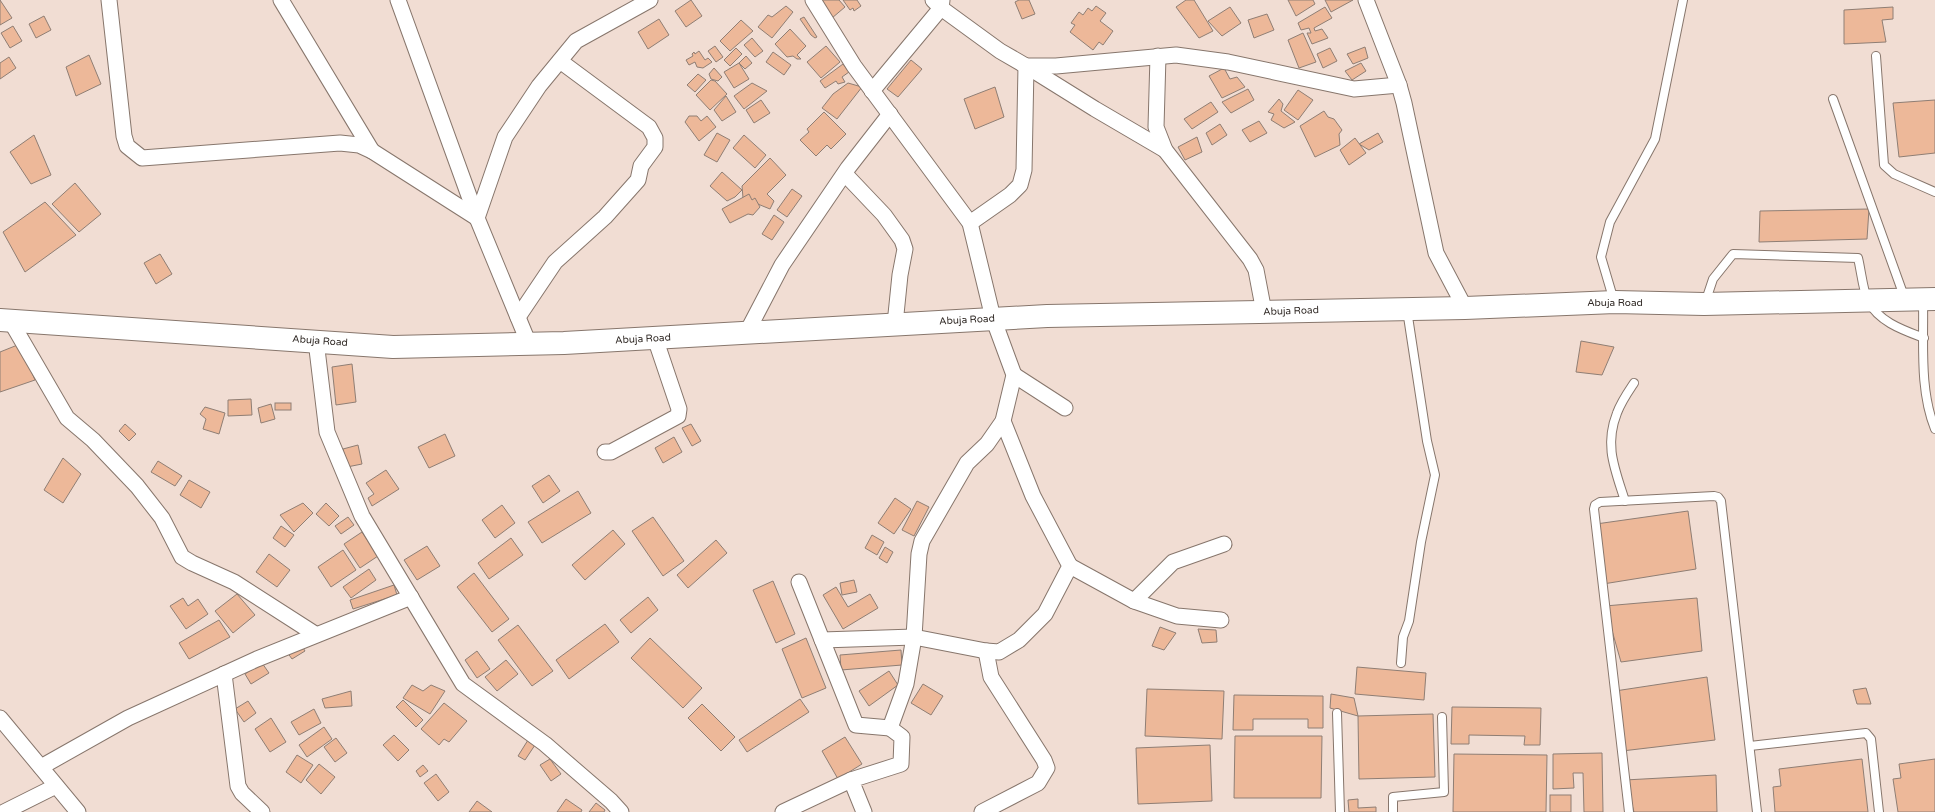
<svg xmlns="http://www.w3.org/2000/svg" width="1935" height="812" viewBox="0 0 1935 812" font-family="'Varela Round',sans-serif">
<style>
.building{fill:#edb899;stroke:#8f7e74}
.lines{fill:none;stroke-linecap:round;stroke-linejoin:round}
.lane-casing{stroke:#87766c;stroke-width:10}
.street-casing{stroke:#87766c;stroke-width:17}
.primary-casing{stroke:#87766c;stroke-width:24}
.lane{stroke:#fff;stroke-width:8}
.street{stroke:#fff;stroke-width:15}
.primary{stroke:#fff;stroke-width:22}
.labels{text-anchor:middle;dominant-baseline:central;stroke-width:3.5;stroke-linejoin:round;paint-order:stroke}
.street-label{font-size:10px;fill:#2f2824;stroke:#fff}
</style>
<rect width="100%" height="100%" fill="#f1ddd3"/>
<g class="building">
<polygon points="0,0 12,18 0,25"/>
<polygon points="691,0 702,16 686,27 675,11"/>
<polygon points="822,0 839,0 845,7 832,18"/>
<polygon points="843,0 857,0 861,6 854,11 853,8 850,10"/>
<polygon points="1019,0 1029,0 1035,14 1022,19 1015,2"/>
<polygon points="1186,0 1194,0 1213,31 1199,38 1176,7"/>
<polygon points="1288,0 1313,0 1315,4 1296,16"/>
<polygon points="1325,0 1353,0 1331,12"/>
<polygon points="786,6 793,12 772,38 758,27 768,15 772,17"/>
<polygon points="1096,6 1106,13 1100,21 1113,31 1103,45 1099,42 1093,50 1070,32 1075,25 1071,23 1079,12 1083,15 1088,8 1092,11"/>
<polygon points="1230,7 1241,23 1222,36 1208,21"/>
<polygon points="1325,7 1332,18 1314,28 1315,31 1322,29 1328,38 1312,44 1307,33 1311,33 1309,28 1301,30 1298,23"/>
<polygon points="1893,7 1893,19 1882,20 1886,42 1844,44 1844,10"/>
<polygon points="1267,14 1274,30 1254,38 1248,20"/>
<polygon points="44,16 51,30 36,38 29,24"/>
<polygon points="804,17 817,37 815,38 811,35 800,19"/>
<polygon points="659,19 669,35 648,49 638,32"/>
<polygon points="741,20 753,31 730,51 720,41"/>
<polygon points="13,26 22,41 10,48 1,33"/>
<polygon points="790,29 806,46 797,55 801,59 797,59 793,56 787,57 775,44"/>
<polygon points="1303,33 1316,62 1299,68 1288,40"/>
<polygon points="752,38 763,51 755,57 744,45"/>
<polygon points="715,46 723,57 716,62 708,51"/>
<polygon points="826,46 840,62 821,78 807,62"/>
<polygon points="1365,47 1368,58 1353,64 1347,54"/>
<polygon points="736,48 742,54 730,66 724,60"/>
<polygon points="1330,48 1337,61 1323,68 1317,54"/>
<polygon points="699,51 705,60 708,58 712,62 703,68 697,67 695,62 689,65 686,60 693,56 692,54 694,52 695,54"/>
<polygon points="773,52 791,65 784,75 766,62"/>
<polygon points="89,55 101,84 76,96 66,67"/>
<polygon points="746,56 752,63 745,69 739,63"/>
<polygon points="9,57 16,68 0,79 0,63"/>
<polygon points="911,60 922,69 898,97 887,89"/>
<polygon points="739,63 749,79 734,88 724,72"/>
<polygon points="1361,63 1366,71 1352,80 1345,71"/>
<polygon points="843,64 849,72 842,77 845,82 838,84 836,81 825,88 820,81"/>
<polygon points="714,68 722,77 718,81 711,79 709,74"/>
<polygon points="1224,68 1230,79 1237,77 1245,87 1222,98 1209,76"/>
<polygon points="698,74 706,80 695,92 687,85"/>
<polygon points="711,80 715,81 727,94 710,110 696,95"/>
<polygon points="752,83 767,91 744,109 734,96"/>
<polygon points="848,83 862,87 837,119 822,108 833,94"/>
<polygon points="995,87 1004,117 975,129 964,99"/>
<polygon points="1248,89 1254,100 1231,113 1222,102"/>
<polygon points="1298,90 1313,100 1298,120 1284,110"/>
<polygon points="726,96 736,112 722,121 714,110"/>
<polygon points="1279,99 1283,104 1281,111 1295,122 1284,128 1271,120 1274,114 1268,112"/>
<polygon points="761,100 770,113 754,123 746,110"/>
<polygon points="1935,100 1935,153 1899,157 1893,103"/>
<polygon points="1211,102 1218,112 1192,129 1184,119"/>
<polygon points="1324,111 1328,117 1334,119 1342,130 1339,134 1340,145 1315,157 1300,126"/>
<polygon points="824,112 846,134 831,149 827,145 816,156 800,140 809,132 807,129"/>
<polygon points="689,116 697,116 701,121 707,116 716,127 699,141 685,122"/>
<polygon points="1259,121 1267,133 1250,142 1242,130"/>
<polygon points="1220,124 1227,135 1212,145 1206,133"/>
<polygon points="717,133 730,140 717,162 704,155"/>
<polygon points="1378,133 1383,142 1369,150 1359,144"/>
<polygon points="34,135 51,175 31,184 10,152"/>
<polygon points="744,135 766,155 755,168 733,148"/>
<polygon points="1197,137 1202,152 1185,160 1178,147"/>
<polygon points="1355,138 1366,153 1349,165 1340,150"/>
<polygon points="770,158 786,175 767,194 774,201 770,209 743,198 742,186"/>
<polygon points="722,172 742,190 735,197 727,201 710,186"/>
<polygon points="75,183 101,214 79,232 52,204"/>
<polygon points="792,189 802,196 787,217 777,210"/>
<polygon points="749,194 752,200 755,198 760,207 753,215 748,214 730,223 722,209"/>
<polygon points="45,202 76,235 25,272 3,232"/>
<polygon points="1869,209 1867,239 1759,242 1760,211"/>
<polygon points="774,215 784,222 772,240 762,234"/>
<polygon points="160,254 172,274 156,284 144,263"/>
<polygon points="1581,341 1614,347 1602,375 1576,372"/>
<polygon points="20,344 35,380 0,392 0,352"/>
<polygon points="352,364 356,402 336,405 332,367"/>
<polygon points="251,399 252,415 228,416 228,400"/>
<rect x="275" y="403" width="16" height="7"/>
<polygon points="271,404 275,419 261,423 258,408"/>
<polygon points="205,407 225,413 219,434 203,429 206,419 200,414"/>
<polygon points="125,424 136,434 129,441 119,431"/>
<polygon points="691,424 701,441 692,446 682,428"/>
<polygon points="445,434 455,456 429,468 418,447"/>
<polygon points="674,437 682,452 663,463 655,448"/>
<polygon points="358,445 362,464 347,467 343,449"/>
<polygon points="63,458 81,474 63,503 44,490"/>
<polygon points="158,461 182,476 175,486 151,472"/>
<polygon points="386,470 399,489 372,506 368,498 374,494 366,483"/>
<polygon points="549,475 560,491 543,503 532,486"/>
<polygon points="189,480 210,492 201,508 180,495"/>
<polygon points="578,491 591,513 542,543 528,522"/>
<polygon points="895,498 911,509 894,534 878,523"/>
<polygon points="917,501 929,507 914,536 902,530"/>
<polygon points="303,503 313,513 294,532 280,515"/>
<polygon points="326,503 339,516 329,526 316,514"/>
<polygon points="502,505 515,523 495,538 482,520"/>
<polygon points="1688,511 1696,569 1603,584 1596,524"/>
<polygon points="348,517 354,525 341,534 335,526"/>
<polygon points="653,517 684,561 663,576 632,531"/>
<polygon points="281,526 294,535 285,547 273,538"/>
<polygon points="613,530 625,544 585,580 572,565"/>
<polygon points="362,532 378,556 360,568 344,544"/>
<polygon points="872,535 884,542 877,555 865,548"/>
<polygon points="511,538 523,555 489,579 478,563"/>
<polygon points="716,540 727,553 688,588 677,575"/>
<polygon points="427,546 440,566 417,580 404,560"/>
<polygon points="885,547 893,552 887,563 879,558"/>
<polygon points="343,550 356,570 331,587 318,567"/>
<polygon points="269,554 290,570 277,587 256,572"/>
<polygon points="369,569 376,580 351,598 343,587"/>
<polygon points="474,573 509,619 492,632 457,587"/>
<polygon points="854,580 857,592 842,595 840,583"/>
<polygon points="773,581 795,634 776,643 753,590"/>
<polygon points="394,585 397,595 353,609 350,600"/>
<polygon points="836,587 848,607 870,594 878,608 843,629 823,595"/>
<polygon points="237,594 255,615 233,633 215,611"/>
<polygon points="648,597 658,610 631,633 620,620"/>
<polygon points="183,598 188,606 198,599 208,614 186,629 170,606"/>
<polygon points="1697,598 1702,651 1621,662 1605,606"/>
<polygon points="219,620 230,637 189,659 179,643"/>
<polygon points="605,624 619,642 569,679 556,660"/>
<polygon points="518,625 553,671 532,686 498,640"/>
<polygon points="1160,627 1176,633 1164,650 1152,646"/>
<polygon points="1198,629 1216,630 1217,642 1202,643"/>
<polygon points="650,638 702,688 683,708 631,658"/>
<polygon points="806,638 826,688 802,698 782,649"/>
<polygon points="300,643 305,651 292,659 287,652"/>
<polygon points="901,650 902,665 841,670 840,655"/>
<polygon points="477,651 490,669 477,678 465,660"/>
<polygon points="506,660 518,674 497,691 485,677"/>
<polygon points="262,663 269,673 251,684 245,674"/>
<polygon points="1357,667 1426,673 1424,700 1355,694"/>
<polygon points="889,671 898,685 869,706 859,691"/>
<polygon points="1707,677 1715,740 1622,751 1615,691"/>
<polygon points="923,684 943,696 931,715 911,703"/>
<polygon points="412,685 423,691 431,685 445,691 430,714 403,698"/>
<polygon points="1866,688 1871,704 1857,704 1853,690"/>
<polygon points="1147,689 1224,691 1222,739 1145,736"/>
<polygon points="351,691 352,706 325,708 322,699"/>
<polygon points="1331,694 1354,698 1358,716 1330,708"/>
<polygon points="1234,695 1323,696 1323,728 1308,728 1308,719 1253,719 1253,730 1233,730"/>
<polygon points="800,699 809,712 747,752 739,740"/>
<polygon points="403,700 423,720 416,727 396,707"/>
<polygon points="248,701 256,713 244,722 235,709"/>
<polygon points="444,703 467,721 449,742 444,739 439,745 421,729"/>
<polygon points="702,704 735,737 721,751 688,718"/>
<polygon points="1452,707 1541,708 1540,745 1524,745 1525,736 1469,735 1469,744 1451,744"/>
<polygon points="314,709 321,723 299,735 291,722"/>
<polygon points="1433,714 1435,777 1359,779 1358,716"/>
<polygon points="271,718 286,742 270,752 255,729"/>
<polygon points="324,727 332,739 307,757 299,745"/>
<polygon points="394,735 409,750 398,761 383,745"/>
<polygon points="1235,736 1322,736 1321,798 1234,798"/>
<polygon points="845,737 862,764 838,779 822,751"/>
<polygon points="336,738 347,753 335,762 324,747"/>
<polygon points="528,740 535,745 525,760 518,756"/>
<polygon points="1210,745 1212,801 1138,804 1136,748"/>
<polygon points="1602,753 1603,812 1584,812 1583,773 1573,773 1574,788 1553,789 1553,754"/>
<polygon points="1454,754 1547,755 1546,812 1453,812"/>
<polygon points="297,755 313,765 301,783 286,772"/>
<polygon points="550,759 561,774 551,781 540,765"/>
<polygon points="1862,759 1868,812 1775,812 1773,787 1781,786 1779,769"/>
<polygon points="1935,759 1935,812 1898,812 1893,779 1901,778 1899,764"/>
<polygon points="319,764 335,777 321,794 306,780"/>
<polygon points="423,765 428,771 420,777 416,771"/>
<polygon points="436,774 449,792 438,801 424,783"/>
<polygon points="1716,775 1717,812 1634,812 1625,780"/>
<rect x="1550" y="795" width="21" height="17"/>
<polygon points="566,799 582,810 581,812 557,812"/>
<polygon points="1358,799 1358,808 1376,807 1376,812 1349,812 1348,800"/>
<polygon points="477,801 492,812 469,812"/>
<polygon points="596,803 605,810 604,812 589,812"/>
</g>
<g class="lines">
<defs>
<g id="lane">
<polyline points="1876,56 1884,165 1894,174 1935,192"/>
<polyline points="1833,99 1905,299"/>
<path d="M 1923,300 C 1924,342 1919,389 1935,429"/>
<polyline points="1614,301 1601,257 1610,222 1655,139 1683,0"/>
<path d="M 1705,303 L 1713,279 L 1733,254 L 1858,258 C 1861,270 1863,291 1868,301 C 1879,322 1903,330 1924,338"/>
<path d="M 1625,501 C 1615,469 1604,446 1617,413 C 1621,402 1628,392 1634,383"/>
<polyline points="1401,663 1403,637 1409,621 1421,542 1435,475 1427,441 1407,310"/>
<polyline points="1337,713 1340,812"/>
<polyline points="1750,746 1866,733 1871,739 1879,812"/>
<polyline points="1393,812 1393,797 1444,792 1442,717"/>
<polyline points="1629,812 1594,509 1595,505 1600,502 1714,496 1718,497 1721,501 1757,812"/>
</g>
<g id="street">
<polyline points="109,0 124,136 127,146 142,158 340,143 359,145 372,151 477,218 505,137 539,86 576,41 650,0"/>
<polyline points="281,0 372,151"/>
<polyline points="398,0 477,218 529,344"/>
<polyline points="813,0 854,66 970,223 993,318 1014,375 1003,421 987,444 967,463 922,541 919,554 914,637 906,684 890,728 902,737 901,764 851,780 864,812"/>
<polyline points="933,0 941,8 1000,51 1026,66 1056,66 1176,55 1228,62 1354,89 1399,85"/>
<polyline points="1366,0 1399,85 1404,103 1436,253 1465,308"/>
<polyline points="1158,56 1156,127 1165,150 1250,259 1256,270 1264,312"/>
<polyline points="1026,66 1095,109 1165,150"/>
<polyline points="872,91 941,8 942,0"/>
<polyline points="845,174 884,215 902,240 905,249 900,275 895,324"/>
<polyline points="970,223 1010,195 1020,185 1024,170 1026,66"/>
<polyline points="518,317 555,262 605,217 638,180 641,166 655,147 655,138 649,127 560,61"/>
<polyline points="10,320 67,418 93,440 137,486 162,518 182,557 192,563 234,582 315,634"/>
<polyline points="747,332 782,265 848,168 890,114"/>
<polyline points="316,341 327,432 362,516 463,684 545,744 611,801 621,812"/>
<polyline points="1014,375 1065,408"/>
<polyline points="605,452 611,452 678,416 679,409 655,338"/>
<polyline points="1070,566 1134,601 1177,616 1221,620"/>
<polyline points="799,582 856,725 890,728"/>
<polyline points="1134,601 1173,562 1224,544"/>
<polyline points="822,640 914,637 986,651 999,652 1019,640 1045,614 1070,566 1033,496 1003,421"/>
<polyline points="224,674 238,786 242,793 262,812"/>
<polyline points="0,718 78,812"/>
<polyline points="41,767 128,718 257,659 411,597"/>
<polyline points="4,812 56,786"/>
<polyline points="783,812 851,780"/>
<polyline points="982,812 1038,783 1047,768 1044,760 991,677 986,651"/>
</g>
<polyline id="primary" points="0,320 393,347 564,343 1047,316 1465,308 1615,302 1704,304 1935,299"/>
</defs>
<use href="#lane" class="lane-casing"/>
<use href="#street" class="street-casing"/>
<use href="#primary" class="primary-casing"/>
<use href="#lane" class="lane"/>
<use href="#street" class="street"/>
<use href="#primary" class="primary"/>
</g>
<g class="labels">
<g class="street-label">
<text x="1615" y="303">Abuja Road</text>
<text transform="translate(1291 311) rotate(-2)">Abuja Road</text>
<text transform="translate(967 320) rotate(-3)">Abuja Road</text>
<text transform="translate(643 339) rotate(-3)">Abuja Road</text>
<text transform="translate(320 341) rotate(4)">Abuja Road</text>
</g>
</g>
</svg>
